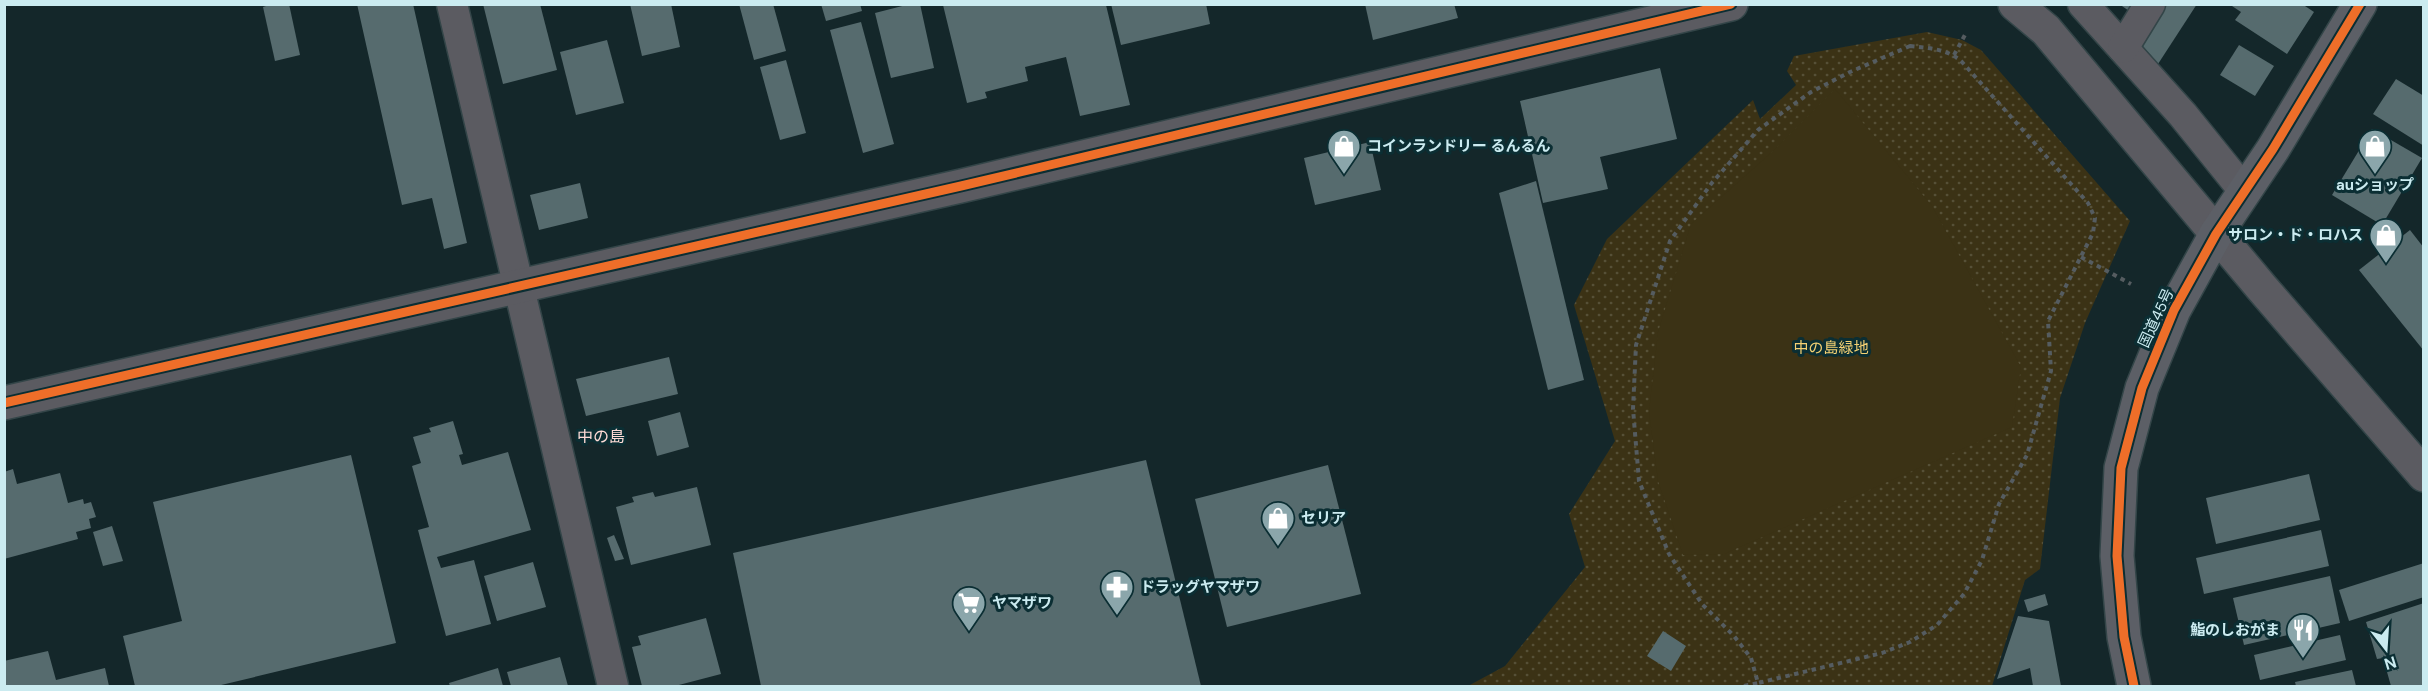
<svg xmlns="http://www.w3.org/2000/svg" width="2428" height="691" viewBox="0 0 2428 691" font-family="'DM Sans','Noto Sans JP',sans-serif">
<style>
.park{fill:url(#park-dots)}
.pitch{fill:#3b3215}
.building{fill:#566b6e}
.lines{fill:none;stroke-linecap:round;stroke-linejoin:round}
.minor-casing{stroke:#334548;stroke-width:33}
.tertiary-casing{stroke:#334548;stroke-width:36}
.trunk-casing{stroke:#334548;stroke-width:36}
.path{stroke:#555c60;stroke-width:4;stroke-dasharray:4.5 4.5;stroke-linecap:butt}
.minor{stroke:#5b5b61;stroke-width:30}
.tertiary{stroke:#5b5b61;stroke-width:33}
.trunk{stroke:#5c5f66;stroke-width:33}
.cycleway-casing{stroke:#0b2e33;stroke-width:13}
.cycleway{stroke:#ee6e29;stroke-width:9}
.labels{text-anchor:middle;dominant-baseline:central;stroke-width:6;stroke-linejoin:round;paint-order:stroke}
.poi-label{font-size:15px;font-weight:bold;fill:#cbebf0;stroke:#0b2e33;text-anchor:start}
.street-label{font-size:15px;fill:#cbebf0;stroke:#0b2e33}
.park-label{font-size:15px;fill:#f4d173;stroke:#0b2e33}
.neighbourhood-label{font-size:16px;fill:#fedbd6;stroke:#0b2e33}
</style>
<defs>
<pattern id="park-dots" width="8" height="8" patternUnits="userSpaceOnUse" patternTransform="scale(1.5)"><rect width="8" height="8" fill="#3b3215"/><path d="M2 2h.1M6 6h.1" fill="none" stroke="#565037" stroke-width="1.8" stroke-linecap="round"/></pattern>
</defs>
<rect width="100%" height="100%" fill="#14272a"/>
<polygon class="park" points="1927,32 1962,40 1981,50 2130,221 2085,323 2060,398 2040,569 2025,580 1992,686 1468,686 1505,666 1585,567 1569,514 1615,441 1574,305 1607,239 1753,100 1760,119 1796,85 1787,71 1794,56"/>
<polygon class="pitch" points="1835,89 1932,206 2021,367 2012,427 1724,554 1683,555 1658,481 1649,412 1658,332 1691,224 1771,153"/>
<g class="building">
<polygon points="272,4 289,4 300,55 275,61 263,7"/>
<polygon points="357,4 413,4 467,243 444,249 432,198 402,205"/>
<polygon points="483,4 540,4 557,70 503,84"/>
<polygon points="630,4 671,4 680,47 642,56"/>
<polygon points="739,4 773,4 786,51 754,60"/>
<polygon points="821,4 860,4 862,11 826,21"/>
<polygon points="910,4 920,4 934,68 891,78 875,13"/>
<polygon points="1111,4 1206,4 1210,24 1121,45"/>
<polygon points="1365,4 1454,4 1458,18 1373,40"/>
<polygon points="2119,4 2142,4 2135,15"/>
<polygon points="2166,4 2197,4 2158,64 2141,44"/>
<polygon points="2229,4 2302,4 2314,12 2287,54 2235,20 2241,12"/>
<polygon points="943,5 1106,5 1130,105 1080,116 1066,57 1025,67 1028,81 985,92 987,98 967,103"/>
<polygon points="861,22 894,144 863,153 830,30"/>
<polygon points="607,40 624,103 576,115 560,52"/>
<polygon points="2239,45 2274,66 2255,96 2220,75"/>
<polygon points="786,60 806,133 780,140 760,67"/>
<polygon points="1660,68 1677,139 1600,157 1608,189 1543,203 1520,101"/>
<polygon points="2396,79 2424,96 2424,146 2373,114"/>
<polygon points="2372,129 2422,158 2382,225 2332,195"/>
<polygon points="1370,142 1381,190 1315,205 1304,158"/>
<polygon points="1536,181 1584,380 1548,390 1499,193"/>
<polygon points="580,183 588,218 539,230 530,195"/>
<polygon points="2410,230 2424,248 2424,351 2359,270"/>
<polygon points="669,357 678,394 586,416 576,379"/>
<polygon points="680,412 689,447 657,456 648,421"/>
<polygon points="453,421 463,454 459,455 462,465 508,452 531,530 437,557 441,568 474,560 491,624 446,636 418,530 429,527 412,466 421,463 413,437 431,432 429,428"/>
<polygon points="351,455 396,643 217,686 135,686 123,636 182,621 153,502"/>
<polygon points="1146,460 1201,686 761,686 733,553"/>
<polygon points="1328,465 1361,594 1227,627 1195,499"/>
<polygon points="13,469 17,484 60,473 68,503 83,499 84,504 91,502 96,517 89,519 91,528 76,532 78,539 4,559 4,472"/>
<polygon points="2309,474 2320,520 2216,544 2206,498"/>
<polygon points="697,487 711,545 631,565 616,507 634,502 632,497 653,492 655,497"/>
<polygon points="112,526 123,561 103,566 93,532"/>
<polygon points="2321,530 2329,566 2204,594 2196,558"/>
<polygon points="614,535 624,559 615,561 607,538"/>
<polygon points="533,562 546,607 497,621 484,576"/>
<polygon points="2424,563 2424,597 2349,621 2339,590"/>
<polygon points="2330,576 2340,623 2244,645 2233,598"/>
<polygon points="2045,594 2048,605 2028,612 2024,600"/>
<polygon points="2424,603 2424,686 2391,686 2383,658 2377,659 2366,622"/>
<polygon points="2018,616 2049,621 2061,686 2033,686 2030,668 1997,679"/>
<polygon points="706,618 721,674 675,686 642,686 632,647 641,645 638,636"/>
<polygon points="1663,631 1686,646 1671,671 1647,656"/>
<polygon points="2340,635 2346,660 2260,680 2254,655"/>
<polygon points="48,651 56,680 105,668 109,686 4,686 4,661"/>
<polygon points="560,657 568,686 511,686 507,672"/>
<polygon points="498,668 503,686 450,686 449,683"/>
<polygon points="2352,670 2356,686 2296,686 2295,682"/>
</g>
<g class="lines">
<defs>
<g id="minor">
<polyline points="452,4 613,686"/>
<polyline points="2083,4 2183,115 2245,192"/>
<polyline points="2123,48 2150,4"/>
</g>
<g id="tertiary">
<polyline points="2015,4 2046,30 2262,288 2424,475"/>
<polyline points="4,403 961,186 1731,4"/>
</g>
<polyline id="trunk" points="2134,686 2124,637 2117,556 2121,468 2142,388 2174,310 2216,234 2273,149 2360,4"/>
</defs>
<use href="#minor" class="minor-casing"/>
<use href="#tertiary" class="tertiary-casing"/>
<use href="#trunk" class="trunk-casing"/>
<g class="path">
<path d="M 1910,46 C 1929,48 1948,49 1962,62 L 2088,203 L 2095,218 L 2093,233 L 2048,321 L 2051,371 L 2027,455 L 1999,504 L 1982,560 L 1964,594 L 1937,625 L 1910,642 L 1882,653 L 1758,683 L 1751,658 L 1734,636 L 1702,604 L 1669,554 L 1639,481 L 1633,409 L 1636,345 L 1670,241 L 1711,184 L 1758,130 L 1811,92 L 1850,72 Z"/>
<polyline points="1954,55 1966,33"/>
<polyline points="2081,257 2131,284"/>
<polyline points="1744,686 1758,683 1759,686"/>
</g>
<use href="#minor" class="minor"/>
<use href="#tertiary" class="tertiary"/>
<use href="#trunk" class="trunk"/>
<defs>
<g id="cycleway">
<polyline points="4,403 961,186 1731,4"/>
<polyline points="2134,686 2124,637 2117,556 2121,468 2142,388 2174,310 2216,234 2273,149 2360,4"/>
</g>
</defs>
<use href="#cycleway" class="cycleway-casing"/>
<use href="#cycleway" class="cycleway"/>
</g>
<defs>
<symbol id="shop-pin" viewBox="-11 -11 22 30"><path d="M0 17L-7.5 6A9.5 9.5 0 1 1 7.5 6Z" fill="#8ba6ab" stroke="#0b2e33"/><path d="M-5-2.5h2.3a2.7 3.5 0 0 1 5.4 0H5L5.5 6h-11ZM-1.5-2.5h3a1.5 2.3 0 0 0-3 0Z" fill="#fff"/></symbol>
<symbol id="pharmacy-pin" viewBox="-11 -11 22 30"><path d="M0 17L-7.5 6A9.5 9.5 0 1 1 7.5 6Z" fill="#8ba6ab" stroke="#0b2e33"/><path d="M-2-6h4v4h4v4h-4v4h-4v-4h-4v-4h4Z" fill="#fff"/></symbol>
<symbol id="supermarket-pin" viewBox="-11 -11 22 30"><path d="M0 17L-7.5 6A9.5 9.5 0 1 1 7.5 6Z" fill="#8ba6ab" stroke="#0b2e33"/><path d="M-6-5.5h2.5l.6 2H6L4.5 2H-2.5L-4.4-4H-6ZM-1.5 3.2a1.3 1.3 0 1 0 .1 0ZM3 3.2a1.3 1.3 0 1 0 .1 0Z" fill="#fff"/></symbol>
<symbol id="restaurant-pin" viewBox="-11 -11 22 30"><path d="M0 17L-7.5 6A9.5 9.5 0 1 1 7.5 6Z" fill="#8ba6ab" stroke="#0b2e33"/><path d="M-5-6h1v4h1v-4h1v4h1v-4h1v5L-1.5 .5V6h-2V.5L-5-1ZM5-6V6H3V1.5H1.5Q1.5-4 5-6Z" fill="#fff"/></symbol>
</defs>
<g fill-rule="evenodd">
<use href="#shop-pin" x="1325" y="127" width="38" height="52"/>
<use href="#shop-pin" x="2356" y="127" width="38" height="52"/>
<use href="#shop-pin" x="2367" y="216" width="38" height="52"/>
<use href="#shop-pin" x="1259" y="499" width="38" height="52"/>
<use href="#pharmacy-pin" x="1098" y="568" width="38" height="52"/>
<use href="#supermarket-pin" x="950" y="584" width="38" height="52"/>
<use href="#restaurant-pin" x="2284" y="611" width="38" height="52"/>
</g>
<g class="labels">
<g class="poi-label">
<text x="1367" y="146">コインランドリー るんるん</text>
<text x="2375" y="185" text-anchor="middle">auショップ</text>
<text x="2363" y="235" text-anchor="end">サロン・ド・ロハス</text>
<text x="1301" y="518">セリア</text>
<text x="1140" y="587">ドラッグヤマザワ</text>
<text x="992" y="603">ヤマザワ</text>
<text x="2280" y="630" text-anchor="end">鮨のしおがま</text>
</g>
<g class="street-label">
<text transform="translate(2156 318) rotate(-65)">国道45号</text>
</g>
<g class="park-label">
<text x="1831" y="348">中の島緑地</text>
</g>
<g class="neighbourhood-label">
<text x="601" y="436">中の島</text>
</g>
</g>
<rect width="2428" height="691" fill="none" stroke="#cbebf0" stroke-width="12"/>
<g transform="translate(2386 649) rotate(163)" stroke="#0b2e33" stroke-width="4.5" paint-order="stroke">
<path d="M0-4.5L10 22L0 15L-10 22Z" fill="#cbebf0"/>
<text y="-9" font-size="16" font-weight="bold" text-anchor="middle" fill="#cbebf0">N</text>
</g>
</svg>
